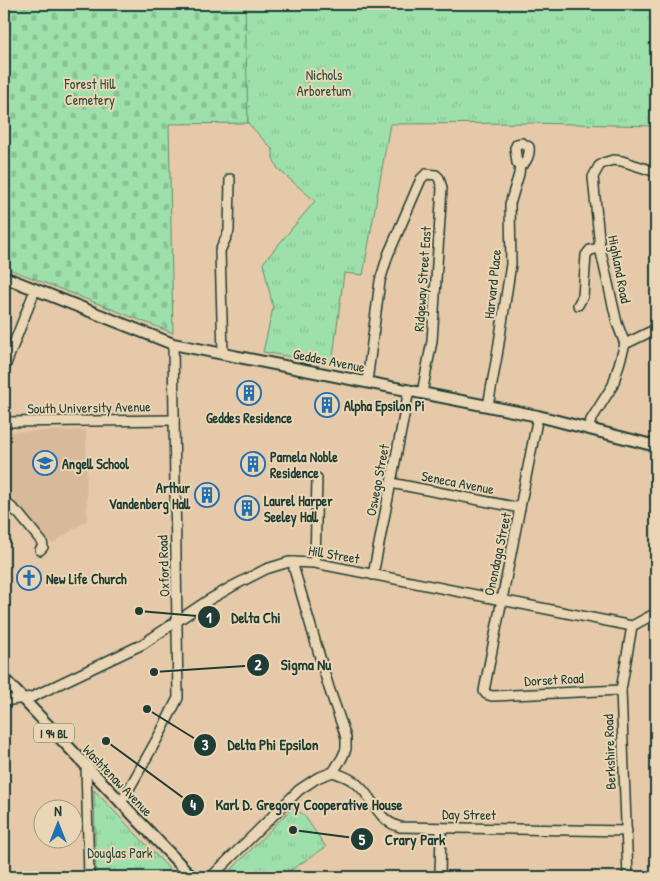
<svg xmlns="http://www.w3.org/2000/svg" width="660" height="881" viewBox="0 0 660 881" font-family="'Patrick Hand',sans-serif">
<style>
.built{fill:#d8ba9b}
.cemetery{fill:url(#cemetery-stones);stroke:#5e8e70}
.park{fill:url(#park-tufts);stroke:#5e8e70}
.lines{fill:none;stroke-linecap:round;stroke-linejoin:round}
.minor-casing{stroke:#1f3d34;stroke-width:12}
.major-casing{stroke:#1f3d34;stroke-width:14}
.minor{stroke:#ead5b4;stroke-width:9}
.major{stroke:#ead5b4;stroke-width:10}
.labels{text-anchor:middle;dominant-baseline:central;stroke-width:4;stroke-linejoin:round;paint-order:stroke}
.shield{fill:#ead5b4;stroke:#5c6b5a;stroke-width:1}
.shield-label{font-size:12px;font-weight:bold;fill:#1f3d34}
.park-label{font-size:14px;fill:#2c4d40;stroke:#ead5b4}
.street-label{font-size:14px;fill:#1f3d34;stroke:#ead5b4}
.poi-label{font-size:14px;font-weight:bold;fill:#1f3d34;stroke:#ead5b4;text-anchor:start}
.leader{fill:none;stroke:#1f3d34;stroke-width:2}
.callout-dot{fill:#1f3d34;stroke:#ead5b4;stroke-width:2}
.mark-label{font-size:15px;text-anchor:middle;font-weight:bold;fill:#fff}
.callout-label{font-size:15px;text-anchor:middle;font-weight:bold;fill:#1f3d34;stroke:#ead5b4;stroke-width:4;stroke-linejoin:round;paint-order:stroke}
</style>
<defs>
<pattern id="cemetery-stones" width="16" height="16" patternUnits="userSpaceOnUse" patternTransform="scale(1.25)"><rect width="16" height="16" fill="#9ee0ab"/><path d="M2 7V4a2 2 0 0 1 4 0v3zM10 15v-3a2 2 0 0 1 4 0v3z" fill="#88c194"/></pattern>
<pattern id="park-tufts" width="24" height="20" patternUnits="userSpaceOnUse" patternTransform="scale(1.25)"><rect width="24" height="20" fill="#9ee0ab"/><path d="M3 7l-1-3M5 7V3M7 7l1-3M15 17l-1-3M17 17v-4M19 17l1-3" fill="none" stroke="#88c194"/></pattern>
</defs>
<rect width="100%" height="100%" fill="#e6c9a8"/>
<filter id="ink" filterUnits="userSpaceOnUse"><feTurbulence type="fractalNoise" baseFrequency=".02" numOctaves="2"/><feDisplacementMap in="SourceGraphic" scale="10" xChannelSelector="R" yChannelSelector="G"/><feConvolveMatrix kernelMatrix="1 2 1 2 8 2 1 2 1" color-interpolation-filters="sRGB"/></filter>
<g filter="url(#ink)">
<polygon class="built" points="86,430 87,520 52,544 25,512 4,494 4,432"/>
<polygon class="cemetery" points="4,4 247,4 248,123 169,124 173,333 4,267"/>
<g class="park">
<polygon points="245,4 656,4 656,126 530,123 390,124 363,275 344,273 332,364 263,352 273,308 263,263 315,201 278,169 273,158 273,150 248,123"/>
<polygon points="94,790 177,877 96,877"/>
<polygon points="292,808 303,814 326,847 280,877 224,877"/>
</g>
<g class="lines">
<defs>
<g id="minor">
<polyline points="578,305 583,296 586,255 590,250 600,248"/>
<polyline points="625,344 656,329"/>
<polyline points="223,353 220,251 229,231 230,179"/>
<polyline points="4,369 35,290"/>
<polyline points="367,382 380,281 388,255 421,179 426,174 436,175 439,178 442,188 432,341 422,393"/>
<path d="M 488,406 L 497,356 L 511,264 L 510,204 L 519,174 L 520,165 L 517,163 L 515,148 L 517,144 L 522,143 L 529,147 C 530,153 527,164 520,165"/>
<polyline points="538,416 484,691 486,694 492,696 621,690"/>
<polyline points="4,422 174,420"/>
<polyline points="588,429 591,420 613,385 625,344 617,323 600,248 593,177 599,166 603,163 613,160 622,161 656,172"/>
<polyline points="391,483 520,508"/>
<polyline points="4,501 19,514 42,542 43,547 40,550"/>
<polyline points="315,563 317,478"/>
<polyline points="373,575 409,390"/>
<polyline points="4,701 32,697 143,644 207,601 233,586 266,569 289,562 315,563 632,626 656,613"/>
<polyline points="86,766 89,877"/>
<path d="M 333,772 C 341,775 351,778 357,784 C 375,799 376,820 400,827 L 627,831"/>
<polyline points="121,803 161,732 178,698 173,344"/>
<polyline points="211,877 299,790 317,778 333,772 342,758 346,749 346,738 343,728 329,688 294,569 294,562"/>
<polyline points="440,877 441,828"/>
<polyline points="628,877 621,690 632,626"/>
</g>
<g id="major">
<polyline points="4,277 173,344 538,416 656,446"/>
<polyline points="4,679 192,877"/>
</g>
</defs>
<use href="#minor" class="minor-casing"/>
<use href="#major" class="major-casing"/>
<use href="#minor" class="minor"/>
<use href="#major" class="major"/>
</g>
</g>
<defs>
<symbol id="building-ring" viewBox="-11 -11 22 22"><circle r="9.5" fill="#ead5b4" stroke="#1f6fb2" stroke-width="1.5"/><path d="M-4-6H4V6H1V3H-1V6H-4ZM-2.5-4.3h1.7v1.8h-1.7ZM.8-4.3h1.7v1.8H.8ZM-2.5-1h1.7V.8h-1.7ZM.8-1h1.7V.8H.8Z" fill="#1f6fb2"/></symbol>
<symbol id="school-ring" viewBox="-11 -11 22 22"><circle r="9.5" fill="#ead5b4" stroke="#1f6fb2" stroke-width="1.5"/><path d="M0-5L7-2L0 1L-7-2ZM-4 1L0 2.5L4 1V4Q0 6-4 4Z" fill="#1f6fb2"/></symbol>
<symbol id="church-ring" viewBox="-11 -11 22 22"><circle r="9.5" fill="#ead5b4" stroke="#1f6fb2" stroke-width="1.5"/><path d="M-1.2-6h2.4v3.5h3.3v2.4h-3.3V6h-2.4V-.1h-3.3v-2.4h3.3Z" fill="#1f6fb2"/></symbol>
</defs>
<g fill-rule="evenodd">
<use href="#building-ring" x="235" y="379" width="28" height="28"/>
<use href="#building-ring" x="313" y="391" width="28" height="28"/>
<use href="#school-ring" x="31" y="449" width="28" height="28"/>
<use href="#building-ring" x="239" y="450" width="28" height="28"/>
<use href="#building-ring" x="193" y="481" width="28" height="28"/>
<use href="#building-ring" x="233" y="494" width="28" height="28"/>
<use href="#church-ring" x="15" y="564" width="28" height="28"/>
</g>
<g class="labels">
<rect class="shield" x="34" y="723.5" width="40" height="19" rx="4"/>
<g class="shield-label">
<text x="54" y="733">I 94 BL</text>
</g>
<g class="park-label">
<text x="324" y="74">Nichols<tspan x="324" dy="16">Arboretum</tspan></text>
<text x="90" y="83">Forest Hill<tspan x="90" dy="16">Cemetery</tspan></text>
<text x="120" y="852">Douglas Park</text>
</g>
<g class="street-label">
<text transform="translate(620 269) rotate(79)">Highland Road</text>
<text transform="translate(422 279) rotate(-86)">Ridgeway Street East</text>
<text transform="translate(492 284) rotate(-84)">Harvard Place</text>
<text transform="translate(329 360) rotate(11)">Geddes Avenue</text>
<text transform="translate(89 407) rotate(-1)">South University Avenue</text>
<text transform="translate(377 480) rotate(-79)">Oswego Street</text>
<text transform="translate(458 482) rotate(11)">Seneca Avenue</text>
<text transform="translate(334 554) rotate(10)">Hill Street</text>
<text transform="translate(497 554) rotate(-78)">Onondaga Street</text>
<text transform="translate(163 566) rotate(-92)">Oxford Road</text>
<text transform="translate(554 679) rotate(-3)">Dorset Road</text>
<text transform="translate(609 752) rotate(-92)">Berkshire Road</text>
<text transform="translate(118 780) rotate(46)">Washtenaw Avenue</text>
<text transform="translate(469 814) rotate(1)">Day Street</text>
</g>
<g class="poi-label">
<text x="344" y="405">Alpha Epsilon Pi</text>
<text x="249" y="417" text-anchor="middle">Geddes Residence</text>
<text x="270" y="456">Pamela Noble<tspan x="270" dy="16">Residence</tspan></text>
<text x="62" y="463">Angell School</text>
<text x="190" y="487" text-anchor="end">Arthur<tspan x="190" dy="16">Vandenberg Hall</tspan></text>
<text x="264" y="500">Laurel Harper<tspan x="264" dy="16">Seeley Hall</tspan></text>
<text x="46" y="578">New Life Church</text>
</g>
</g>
<path class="leader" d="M139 611L209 617M154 672L258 665M147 709L205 745M106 741L193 805M293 830L362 839"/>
<g class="callout-dot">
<circle cx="139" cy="611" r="5"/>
<circle cx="154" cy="672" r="5"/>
<circle cx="147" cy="709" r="5"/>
<circle cx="106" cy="741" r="5"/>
<circle cx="293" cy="830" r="5"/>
<circle cx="209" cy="617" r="12"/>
<circle cx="258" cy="665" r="12"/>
<circle cx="205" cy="745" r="12"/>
<circle cx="193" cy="805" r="12"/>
<circle cx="362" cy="839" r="12"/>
</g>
<g class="mark-label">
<text x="209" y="623">1</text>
<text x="258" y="670">2</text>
<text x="205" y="750">3</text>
<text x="193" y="810">4</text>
<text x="362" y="845">5</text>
</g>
<g class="callout-label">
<text x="256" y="623">Delta Chi</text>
<text x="306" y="670">Sigma Nu</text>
<text x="273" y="750">Delta Phi Epsilon</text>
<text x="309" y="810">Karl D. Gregory Cooperative House</text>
<text x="415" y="845">Crary Park</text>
</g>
<rect width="660" height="881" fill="none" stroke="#ead5b4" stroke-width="20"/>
<rect x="10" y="10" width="640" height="861" fill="none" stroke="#1f3d34" stroke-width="2" filter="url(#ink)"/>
<g transform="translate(58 824)"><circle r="24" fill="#ead5b4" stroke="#999881"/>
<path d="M0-4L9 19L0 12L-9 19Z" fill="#1f6fb2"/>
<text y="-8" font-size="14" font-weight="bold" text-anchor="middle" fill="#1f3d34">N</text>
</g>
</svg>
